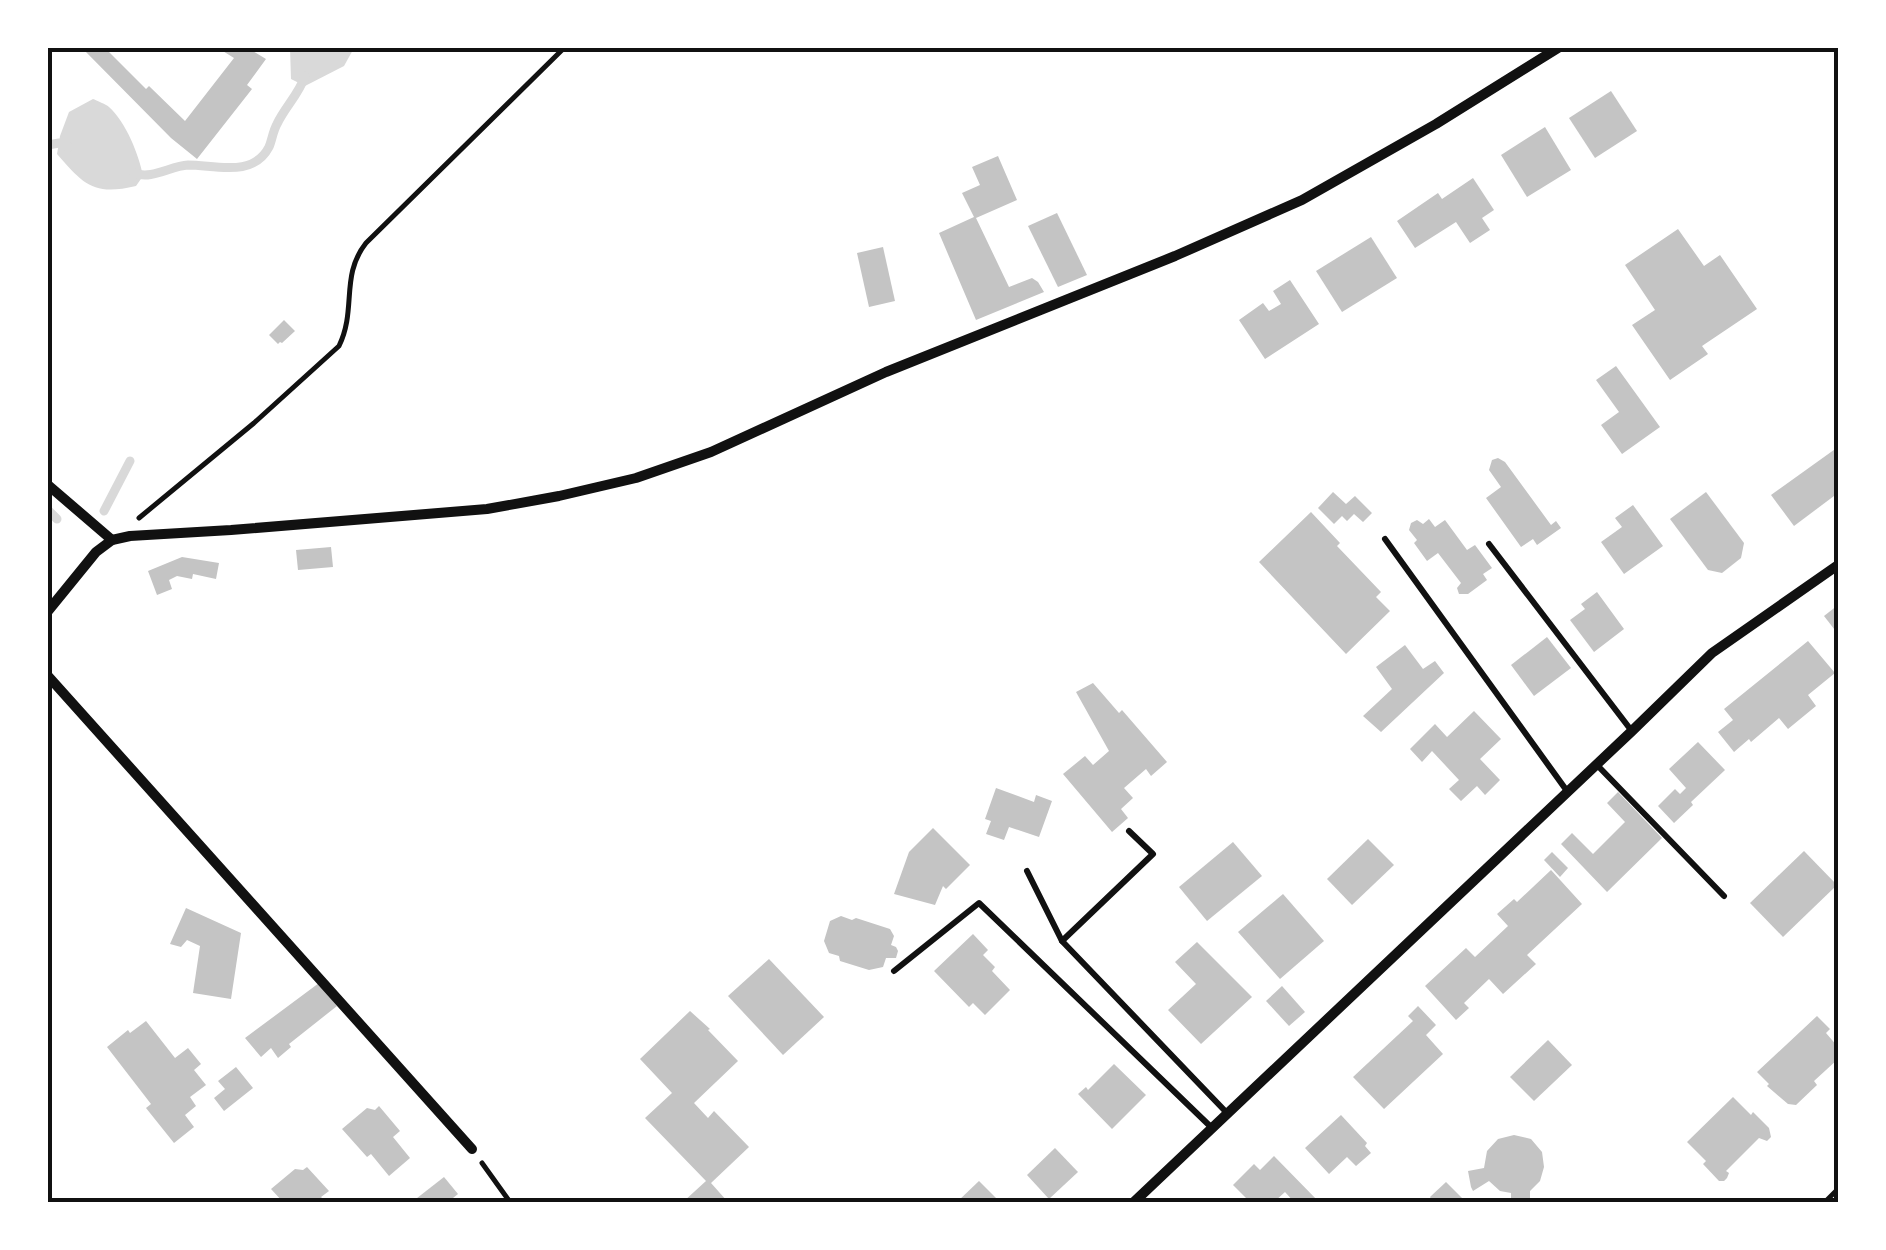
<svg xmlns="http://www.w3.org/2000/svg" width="1886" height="1250" viewBox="0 0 1886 1250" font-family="'Golos Text',sans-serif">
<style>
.water{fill:#d9d9d9}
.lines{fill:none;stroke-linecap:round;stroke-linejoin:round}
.stream{stroke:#d9d9d9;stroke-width:9}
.building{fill:#c4c4c4}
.path{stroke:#111;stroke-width:5}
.service{stroke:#111;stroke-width:6}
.minor{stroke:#111;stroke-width:10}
.neatline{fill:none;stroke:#111;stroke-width:4}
</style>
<rect width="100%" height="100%" fill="#fff"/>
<g class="water">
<polygon points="290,48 354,48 344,66 305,86 291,79"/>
<path d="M 93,99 C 96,100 107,105 109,107 C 126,122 139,155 143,176 L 136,186 C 94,196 84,185 57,154 L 60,136 L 69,112 Z"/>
</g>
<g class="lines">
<g class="stream">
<polyline points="48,145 59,143 69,147"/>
<path d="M 134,173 C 152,180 170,166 188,165 C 215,165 253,178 269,147 C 272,140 273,131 277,124 C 285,107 299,94 305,76"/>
<polyline points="48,510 57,519"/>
<polyline points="104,511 130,461"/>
</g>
</g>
<g class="building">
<polygon points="82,48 105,48 146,89 149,86 185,121 234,58 218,48 248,48 266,59 247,85 252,89 197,159 171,138"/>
<polygon points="1611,91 1637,131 1595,158 1569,118"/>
<polygon points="1545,127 1571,170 1527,197 1501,155"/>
<polygon points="998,156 1017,200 976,218 1009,287 1032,278 1038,282 1044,292 976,320 939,233 974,217 962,193 980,185 972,167"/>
<polygon points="1473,178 1494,210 1482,218 1490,230 1470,243 1456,222 1415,248 1397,221 1438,193 1442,199"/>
<polygon points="1057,213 1087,275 1058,287 1028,226"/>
<polygon points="1678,229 1704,266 1720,255 1757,309 1702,346 1708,354 1670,380 1632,325 1655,310 1625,265"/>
<polygon points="1371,237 1397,278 1342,312 1316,271"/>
<polygon points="883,247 895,301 869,307 857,253"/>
<polygon points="1290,280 1319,324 1265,359 1239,320 1263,303 1269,311 1281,304 1273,291"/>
<polygon points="284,320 295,331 282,343 280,342 278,344 269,335"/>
<polygon points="1616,366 1660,427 1622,454 1601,425 1619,412 1596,380"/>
<polygon points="1838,447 1838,493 1794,526 1771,495"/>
<polygon points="1498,458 1505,462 1551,525 1556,521 1561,528 1537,545 1533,539 1521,547 1486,498 1501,487 1489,470 1492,460"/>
<polygon points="1333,492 1346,504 1355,496 1372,513 1363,522 1354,514 1347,521 1342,516 1334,524 1318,508"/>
<polygon points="1706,492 1744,543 1741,558 1722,573 1708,570 1670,519"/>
<polygon points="1633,505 1663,546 1624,574 1601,542 1622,527 1615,518"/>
<polygon points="1311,512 1340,543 1337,546 1381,592 1376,597 1390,611 1346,654 1259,562"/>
<polygon points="1429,519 1435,527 1445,520 1467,550 1475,545 1492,568 1483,574 1487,580 1468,594 1459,594 1457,588 1461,583 1438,553 1427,561 1414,543 1417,540 1409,530 1411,523 1417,520 1423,524"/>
<polygon points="331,547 333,567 298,570 296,550"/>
<polygon points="182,557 219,563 216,579 193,574 192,579 177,576 169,580 172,589 157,595 148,571"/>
<polygon points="1597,592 1624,629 1594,652 1570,620 1585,609 1581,604"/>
<polygon points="1838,605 1838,634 1824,616"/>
<polygon points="1547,637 1571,668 1534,696 1511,665"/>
<polygon points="1808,641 1835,673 1808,695 1816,706 1788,729 1779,718 1751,742 1749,739 1734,752 1718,732 1733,720 1724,709"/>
<polygon points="1405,645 1423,669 1435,661 1444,673 1381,732 1363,716 1392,689 1376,667"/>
<polygon points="1093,683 1119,713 1122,710 1167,762 1151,776 1146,769 1124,788 1133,798 1121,809 1128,818 1112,832 1063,774 1085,756 1093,765 1109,751 1076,692"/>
<polygon points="1474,711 1501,739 1480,759 1500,780 1485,795 1477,786 1461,801 1449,789 1459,780 1432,751 1422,762 1410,749 1435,724 1447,737"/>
<polygon points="1698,742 1725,770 1691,802 1693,805 1674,823 1658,806 1675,789 1680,794 1686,788 1669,769"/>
<polygon points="996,788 1034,802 1036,795 1052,801 1039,837 1009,827 1004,840 986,834 991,821 985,819"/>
<polygon points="1618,792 1662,838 1607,892 1561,844 1572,833 1593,854 1625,822 1607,803"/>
<polygon points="933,828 970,865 946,889 943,886 935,905 894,894 909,852"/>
<polygon points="1368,839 1394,865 1352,905 1327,879"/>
<polygon points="1233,842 1262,876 1207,921 1179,887"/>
<polygon points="1804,851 1837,885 1783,937 1750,903"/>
<polygon points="1552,852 1568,868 1560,877 1544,860"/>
<polygon points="1551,870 1582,904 1527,955 1536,964 1503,994 1489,979 1464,1003 1469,1008 1456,1020 1425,986 1466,948 1475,957 1508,926 1497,914 1514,899 1517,902"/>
<polygon points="1283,894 1324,941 1280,979 1238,932"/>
<polygon points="186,908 241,933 231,999 193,993 200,946 187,940 181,947 170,944"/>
<polygon points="841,916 852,920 856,918 890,929 894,936 891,945 896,947 898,951 896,958 886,958 883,967 869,970 840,961 839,956 829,953 824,941 830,921"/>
<polygon points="973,934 988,950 983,955 995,967 992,971 1010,990 985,1015 973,1003 969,1007 934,971"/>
<polygon points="1197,942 1252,997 1201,1044 1168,1010 1196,984 1175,962"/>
<polygon points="769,959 824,1017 783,1055 728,996"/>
<polygon points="319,983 337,1006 289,1044 291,1047 278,1058 271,1048 261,1057 245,1038"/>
<polygon points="1282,986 1305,1012 1289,1026 1266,1001"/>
<polygon points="1418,1006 1436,1025 1426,1035 1443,1054 1384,1109 1353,1077 1413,1021 1408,1016"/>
<polygon points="690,1011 710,1029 708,1030 738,1061 694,1103 708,1118 714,1111 749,1147 711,1183 727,1201 725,1202 683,1202 706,1181 645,1118 672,1093 640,1059"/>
<polygon points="1817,1016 1830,1029 1826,1033 1838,1047 1838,1059 1814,1081 1817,1085 1796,1105 1788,1104 1767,1086 1769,1084 1757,1072"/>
<polygon points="146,1021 175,1058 188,1048 201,1064 194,1070 206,1085 190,1097 196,1106 185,1115 194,1127 174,1143 146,1108 151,1104 107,1047 128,1030 130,1033"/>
<polygon points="1548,1040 1572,1065 1534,1101 1510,1077"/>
<polygon points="1114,1064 1146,1095 1112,1129 1078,1094 1086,1087 1088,1090"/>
<polygon points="236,1067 253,1088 224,1111 214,1098 225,1089 218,1081"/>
<polygon points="1733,1097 1751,1115 1753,1112 1769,1128 1771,1137 1767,1141 1759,1138 1726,1171 1729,1173 1727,1178 1724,1181 1719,1181 1703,1164 1706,1161 1687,1142"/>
<polygon points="379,1106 400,1131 393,1137 410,1158 389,1176 371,1154 367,1157 342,1129 367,1108 375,1110"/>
<polygon points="1341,1115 1367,1143 1365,1146 1371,1153 1356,1166 1347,1157 1329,1174 1305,1148"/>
<polygon points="1514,1135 1531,1139 1542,1152 1544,1167 1540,1181 1530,1191 1530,1198 1538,1202 1516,1202 1511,1200 1511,1193 1500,1191 1489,1181 1473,1191 1471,1187 1468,1171 1484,1168 1487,1151 1498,1139"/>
<polygon points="1055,1148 1078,1172 1049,1199 1027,1175"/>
<polygon points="1274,1156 1319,1202 1294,1202 1285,1192 1274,1202 1250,1202 1233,1185 1254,1164 1260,1170"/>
<polygon points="307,1167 329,1191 321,1197 326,1202 283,1202 271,1189 295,1169 303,1170"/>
<polygon points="444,1177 458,1194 448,1202 412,1202"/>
<polygon points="979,1181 1000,1202 957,1202"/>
<polygon points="1446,1182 1463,1199 1459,1202 1433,1202 1430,1197"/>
</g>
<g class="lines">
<g class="path">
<path d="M 139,518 L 254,423 L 339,346 C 357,309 340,276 366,243 L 564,48"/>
<polyline points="482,1163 510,1202"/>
<polyline points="1825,1202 1838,1189"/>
</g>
<g class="service">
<polyline points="1385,539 1567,791"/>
<polyline points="1489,544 1631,730"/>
<polyline points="1597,765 1724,896"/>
<polyline points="1027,871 1062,941 1227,1113"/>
<polyline points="1062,941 1153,854 1129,831"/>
<polyline points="894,971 979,903 1211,1127"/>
</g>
<g class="minor">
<polyline points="48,485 112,540"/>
<polyline points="48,611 96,552 112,540 130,536 231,530 487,509 559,496 636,478 711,452 886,372 1175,256 1302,200 1436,124 1558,48"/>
<polyline points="48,676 472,1149"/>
<polyline points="1134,1202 1632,731 1712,653 1838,565"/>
</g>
</g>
<rect width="1886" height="1250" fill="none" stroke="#ffffff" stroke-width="100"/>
<rect x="50" y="50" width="1786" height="1150" class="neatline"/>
</svg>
